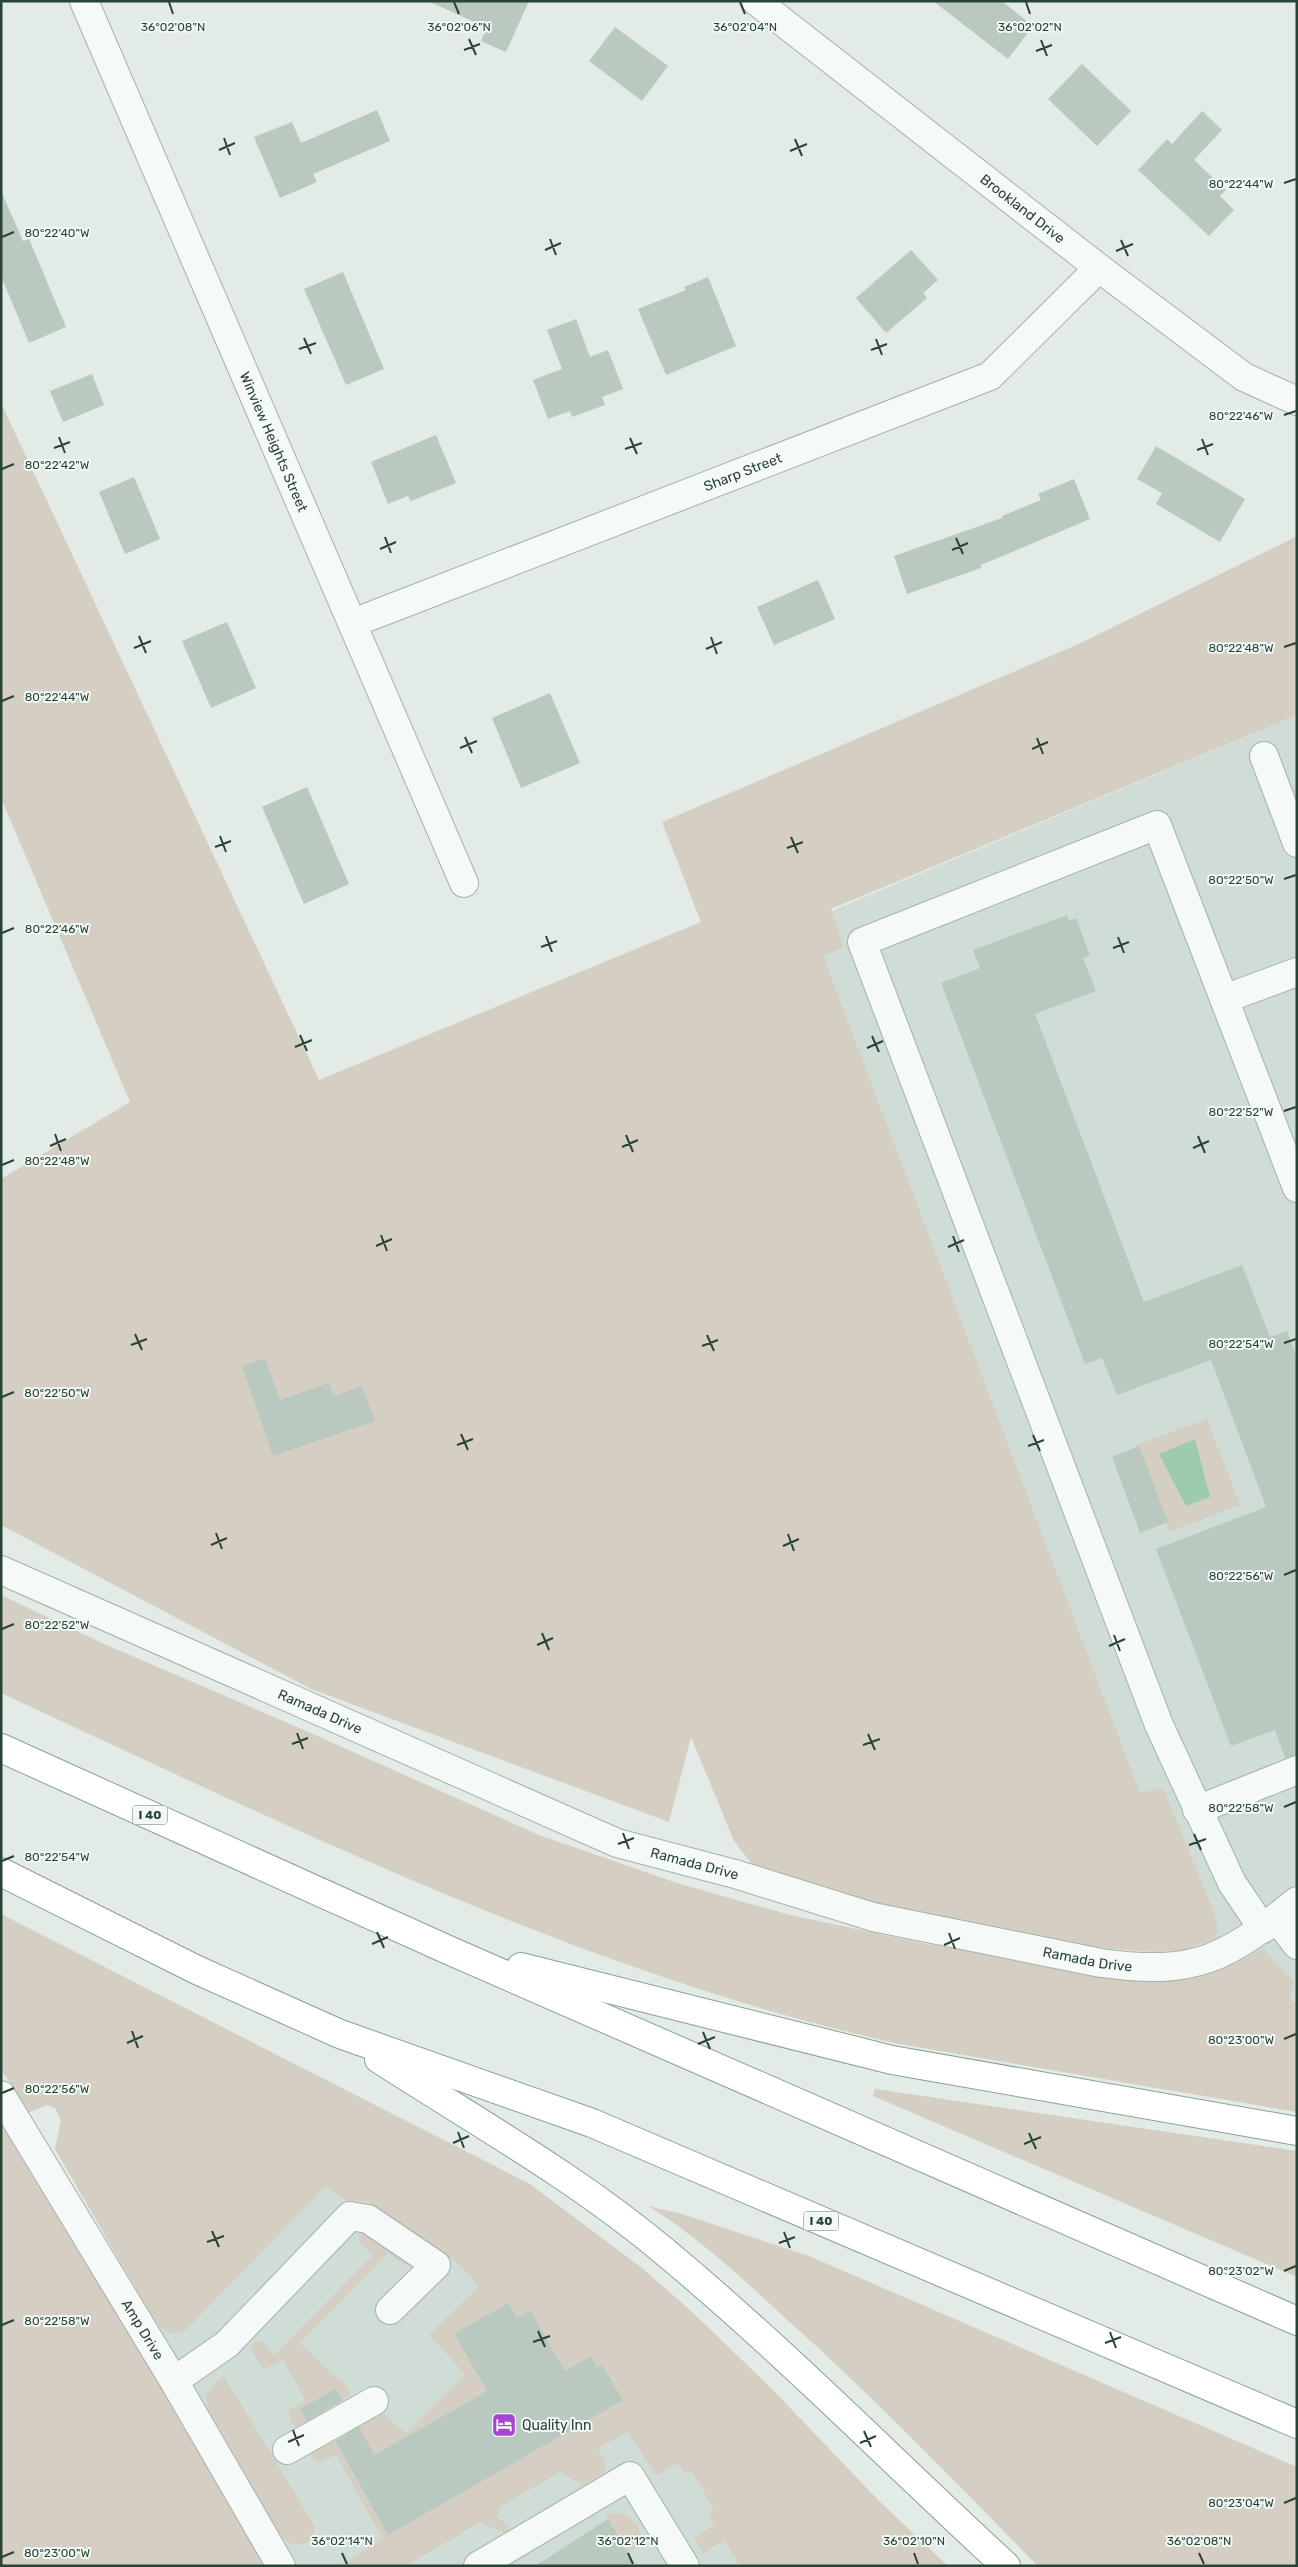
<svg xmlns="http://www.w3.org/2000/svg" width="1298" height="2567" viewBox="0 0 1298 2567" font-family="Rubik,sans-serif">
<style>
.built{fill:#d0ddd6}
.green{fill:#d5cec3}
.water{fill:#9cccad}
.building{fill:#b9c9c0}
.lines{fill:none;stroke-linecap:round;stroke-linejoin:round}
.minor-casing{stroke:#a3b2aa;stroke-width:30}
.highway-casing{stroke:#89a294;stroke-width:30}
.minor{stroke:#f5f9f7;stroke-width:28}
.highway{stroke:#fff;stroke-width:28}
.ticks{fill:none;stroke:#294436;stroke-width:2}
.labels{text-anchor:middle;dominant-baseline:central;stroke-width:4;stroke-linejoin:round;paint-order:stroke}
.shield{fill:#f2f8f5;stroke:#657a6f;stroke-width:1}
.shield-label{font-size:12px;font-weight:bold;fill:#294436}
.street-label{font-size:14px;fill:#294436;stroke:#f2f8f5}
.poi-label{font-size:14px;fill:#294436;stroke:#f2f8f5;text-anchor:start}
.ticks-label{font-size:12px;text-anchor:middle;fill:#294436;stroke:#f2f8f5;stroke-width:4;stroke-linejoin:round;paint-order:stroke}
</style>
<rect width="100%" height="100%" fill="#e2ebe6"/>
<g class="built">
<polygon points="1297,715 1297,2008 1275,2004 1196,1940 796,926"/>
<polygon points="316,2139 630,2358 854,2566 252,2566 132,2357"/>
</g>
<g class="green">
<polygon points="1,403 319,1080 701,922 662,822 1081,643 1297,536 1297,715 831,909 843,947 823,956 1140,1793 1160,1788 1164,1791 1213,1909 1218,1926 1215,1939 1184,1950 1153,1952 1098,1948 953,1924 758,1872 734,1841 691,1737 669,1822 311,1689 1,1525 1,1179 130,1102 1,798"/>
<polygon points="1207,1419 1240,1505 1169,1532 1136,1445"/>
<path d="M 1,1595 L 102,1643 L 304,1730 L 539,1835 L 677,1883 L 790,1915 L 927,1944 L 1147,1981 L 1203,1976 L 1239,1962 L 1262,1948 L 1294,1982 L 1290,2001 L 1297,2003 L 1297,2112 L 899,2044 C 583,1973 293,1828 1,1693 Z"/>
<polygon points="1,1914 530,2184 642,2268 690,2310 774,2391 878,2500 948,2566 740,2566 724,2540 703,2553 695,2538 714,2525 709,2514 714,2510 692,2471 685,2474 678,2463 658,2475 653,2472 628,2431 598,2449 605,2461 606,2472 583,2485 560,2472 500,2507 497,2517 507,2524 508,2529 504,2533 480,2522 406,2566 338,2566 383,2539 336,2455 320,2463 312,2459 311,2454 319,2442 333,2439 388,2535 622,2400 602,2365 565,2371 530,2310 517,2318 508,2303 454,2334 497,2409 472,2399 370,2457 358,2455 345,2432 381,2412 406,2433 465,2374 429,2335 479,2286 461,2266 367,2201 346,2201 326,2186 187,2329 181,2333 171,2334 155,2322 55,2149 61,2120 55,2108 47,2105 28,2113 1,2069"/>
<polygon points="875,2089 1297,2151 1297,2277 873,2096"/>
<polygon points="1,2115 16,2141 265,2566 1,2566"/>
<path d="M 648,2206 L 682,2214 L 809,2256 L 1297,2467 L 1297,2566 L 1038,2566 C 954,2481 872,2395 783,2316 C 740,2276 698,2237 648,2206 Z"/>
<polygon points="369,2231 411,2262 404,2265 388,2253 300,2343 348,2388 349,2395 297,2427 290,2421 289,2410 305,2400 283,2360 264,2369 251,2350 255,2341 261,2341 274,2355 373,2255 360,2242 359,2236"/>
<path d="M 224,2376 L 315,2527 L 313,2539 C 301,2547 291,2546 281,2537 L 209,2411 L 205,2396 L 216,2381 Z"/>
<path d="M 611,2513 C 633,2512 635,2525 646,2542 L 629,2553 L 606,2516 Z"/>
</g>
<polygon class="water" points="1195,1439 1210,1497 1186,1506 1159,1454"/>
<g class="building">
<polygon points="428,1 529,1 506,52 481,41 487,28"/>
<polygon points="933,1 1002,1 1033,26 1008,59"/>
<polygon points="615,27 668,66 642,101 589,61"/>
<polygon points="1082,64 1131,111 1097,146 1048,99"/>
<polygon points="377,110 390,141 313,174 317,182 280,198 254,137 292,122 301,143"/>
<polygon points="1202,111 1222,130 1194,160 1226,190 1220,196 1234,210 1209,236 1138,170 1167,139 1172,144"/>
<polygon points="1,191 23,241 29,239 66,327 29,343 1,276"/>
<polygon points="911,250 938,280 923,293 927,298 886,333 856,298"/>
<polygon points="343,272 384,369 346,385 304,289"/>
<polygon points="708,277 736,346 666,375 638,309 686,290 684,287"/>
<polygon points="576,319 590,357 608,350 623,389 602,397 605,405 572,417 570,411 548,419 533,380 562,369 547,330"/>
<polygon points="92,374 104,405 63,422 50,391"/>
<polygon points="436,435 456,483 411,501 408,496 388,504 371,462"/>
<polygon points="1156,446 1245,499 1220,542 1156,504 1162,493 1137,479"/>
<polygon points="134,477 160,539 125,554 99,492"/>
<polygon points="1074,479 1090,519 981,565 981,568 907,594 894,556 1002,518 1002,516 1041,500 1038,494"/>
<polygon points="818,580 835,619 774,645 757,607"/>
<polygon points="227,622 256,688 211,708 182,641"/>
<polygon points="550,693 580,763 521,788 492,718"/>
<polygon points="307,787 349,884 304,904 262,807"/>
<polygon points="1067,915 1069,921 1076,918 1090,955 1083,958 1096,991 1035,1014 1144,1302 1242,1265 1270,1337 1287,1331 1297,1358 1297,1755 1285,1758 1275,1730 1231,1746 1156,1549 1266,1507 1211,1360 1117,1395 1102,1358 1085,1364 941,983 980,968 973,950"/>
<polygon points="265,1358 280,1400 329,1383 334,1396 362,1386 375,1421 273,1456 242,1366"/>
<polygon points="1139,1446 1168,1522 1140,1533 1112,1457"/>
<polygon points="508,2303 517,2318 530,2310 565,2371 591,2356 597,2367 602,2365 623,2400 388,2535 335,2441 359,2427 374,2455 487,2391 454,2334"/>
<polygon points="336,2389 343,2400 307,2421 300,2409"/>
<polygon points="608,2519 636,2566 535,2566"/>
</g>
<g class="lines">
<defs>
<g id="minor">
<path id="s1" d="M 84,1 L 464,883"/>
<path id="s2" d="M 756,1 L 1099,268 L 1244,377 L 1297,401"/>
<path id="s3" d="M 353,623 L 990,376 L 1099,268"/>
<polyline points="1264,756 1297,843"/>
<polyline points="1224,999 1297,972"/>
<path id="s4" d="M 1,1570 L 617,1843 L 735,1874 L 873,1917 L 1101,1963 C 1196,1976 1225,1959 1297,1901"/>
<polyline points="1197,1810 1297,1770"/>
<polyline points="1276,1918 1297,1945"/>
<polyline points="1263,1929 1232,1883 1159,1725 862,942 1157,825 1297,1188"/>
<path id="s5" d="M 1,2095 L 174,2381 L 281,2566"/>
<polyline points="174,2381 227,2344 350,2216 368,2219 436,2265 390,2310"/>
<polyline points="287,2450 374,2401"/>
<polyline points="478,2566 630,2476 685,2566"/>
</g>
<g id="highway">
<polyline points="1,1748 446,1949 1297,2321"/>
<polyline points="1,1872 197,1970 340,2034 592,2123 1297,2424"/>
<polyline points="521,1967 892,2060 1297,2131"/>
<path d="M 379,2059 C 475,2121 577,2178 665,2252 C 784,2351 892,2461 1006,2566"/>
</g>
</defs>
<use href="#minor" class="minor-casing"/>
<use href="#highway" class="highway-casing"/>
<use href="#minor" class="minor"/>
<use href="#highway" class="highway"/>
</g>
<path class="ticks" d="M 169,2 L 173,14M 454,2 L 459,14M 740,2 L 745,14M 1026,2 L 1030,14M 469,39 L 476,55M 1041,40 L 1047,56M 464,50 L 480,44M 1036,51 L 1052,45M 224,138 L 230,155M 795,139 L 802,156M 219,150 L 235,143M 790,151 L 807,144M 1284,183 L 1296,179M 2,237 L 14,232M 550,239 L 556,255M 1121,240 L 1128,256M 545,250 L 561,243M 1116,251 L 1133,244M 304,338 L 311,354M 876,339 L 882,355M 299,349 L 316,343M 871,350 L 887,344M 1284,415 L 1296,411M 59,437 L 65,453M 630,438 L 637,454M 1202,439 L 1208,455M 54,448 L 70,442M 625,449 L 642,443M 1197,450 L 1213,444M 2,469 L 14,464M 385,537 L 391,553M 956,538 L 963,554M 380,549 L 396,542M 952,550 L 968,543M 139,636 L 146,653M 711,637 L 717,654M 1284,647 L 1296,643M 134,648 L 151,641M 706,649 L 722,642M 2,701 L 14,696M 465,737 L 472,753M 1037,738 L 1043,754M 460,748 L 477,741M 1032,749 L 1048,742M 220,836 L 226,852M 791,837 L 798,853M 215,847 L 231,841M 787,848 L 803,842M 1284,879 L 1296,875M 2,933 L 14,928M 546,936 L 552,952M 1118,937 L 1124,953M 541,947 L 557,941M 1113,948 L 1129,942M 300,1035 L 307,1051M 872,1036 L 879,1052M 295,1047 L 312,1040M 867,1048 L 883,1041M 1284,1111 L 1296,1107M 55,1134 L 61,1151M 626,1135 L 633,1152M 1198,1136 L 1205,1153M 50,1146 L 66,1139M 622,1147 L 638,1140M 1193,1148 L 1209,1141M 2,1165 L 14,1160M 381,1235 L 387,1251M 953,1236 L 959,1252M 376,1246 L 392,1239M 948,1247 L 964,1240M 135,1334 L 142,1350M 707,1335 L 714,1351M 1284,1343 L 1296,1339M 131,1345 L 147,1339M 702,1346 L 718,1340M 2,1397 L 14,1392M 461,1434 L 468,1450M 1033,1435 L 1040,1451M 457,1445 L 473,1439M 1028,1446 L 1044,1440M 216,1533 L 222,1549M 788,1534 L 794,1551M 211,1545 L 227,1538M 783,1546 L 799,1539M 1284,1575 L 1296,1570M 2,1629 L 14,1624M 542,1633 L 549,1650M 1114,1635 L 1120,1651M 537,1645 L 553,1638M 1109,1646 L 1125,1639M 297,1733 L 303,1749M 868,1734 L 875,1750M 292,1744 L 308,1738M 863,1745 L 880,1739M 1284,1807 L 1296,1802M 623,1833 L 629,1849M 1194,1834 L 1201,1850M 618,1844 L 634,1838M 1189,1845 L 1206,1839M 2,1861 L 14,1856M 377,1932 L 384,1948M 949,1933 L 955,1949M 372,1944 L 388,1937M 944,1945 L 960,1938M 132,2031 L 138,2048M 703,2032 L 710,2049M 1284,2039 L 1296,2034M 127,2043 L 143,2036M 698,2044 L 715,2037M 2,2093 L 14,2088M 458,2132 L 464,2148M 1029,2133 L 1036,2149M 453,2143 L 469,2136M 1024,2144 L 1041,2137M 212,2231 L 219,2247M 784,2232 L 790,2248M 207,2242 L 224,2236M 779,2243 L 795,2237M 1284,2271 L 1296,2266M 2,2325 L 14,2320M 538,2331 L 545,2347M 1110,2332 L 1116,2348M 533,2342 L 550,2336M 1105,2343 L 1121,2337M 293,2430 L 299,2446M 864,2431 L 871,2447M 288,2442 L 304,2435M 860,2443 L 876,2436M 1284,2503 L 1296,2498M 342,2553 L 347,2564M 628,2553 L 633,2564M 914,2553 L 918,2564M 1199,2553 L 1204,2564M 2,2557 L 14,2552"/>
<defs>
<symbol id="hotel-square" viewBox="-11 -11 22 22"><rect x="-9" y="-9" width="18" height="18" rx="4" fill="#a644d3" stroke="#f2f8f5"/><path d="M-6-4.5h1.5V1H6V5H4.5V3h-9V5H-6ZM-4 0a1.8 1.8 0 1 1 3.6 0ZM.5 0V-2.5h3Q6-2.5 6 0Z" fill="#fff"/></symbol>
</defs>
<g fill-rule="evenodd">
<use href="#hotel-square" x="490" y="2411" width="28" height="28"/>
</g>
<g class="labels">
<g class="shield">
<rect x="132.5" y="1805.5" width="35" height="19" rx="4"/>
<rect x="803.5" y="2211.5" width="35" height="19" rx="4"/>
</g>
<g class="shield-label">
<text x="150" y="1815">I 40</text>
<text x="821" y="2221">I 40</text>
</g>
<g class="street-label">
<text stroke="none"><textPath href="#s2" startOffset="338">Brookland Drive</textPath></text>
<text stroke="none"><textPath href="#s1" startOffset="480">Winview Heights Street</textPath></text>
<text stroke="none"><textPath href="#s3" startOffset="418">Sharp Street</textPath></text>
<text stroke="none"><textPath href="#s4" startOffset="349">Ramada Drive</textPath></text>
<text stroke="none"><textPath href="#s4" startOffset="754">Ramada Drive</textPath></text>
<text stroke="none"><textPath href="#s4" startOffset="1159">Ramada Drive</textPath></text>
<text stroke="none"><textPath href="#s5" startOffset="274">Amp Drive</textPath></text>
</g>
<g class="poi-label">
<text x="522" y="2425">Quality Inn</text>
</g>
</g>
<g class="ticks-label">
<text x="173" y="31">36°02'08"N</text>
<text x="1030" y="31">36°02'02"N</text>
<text x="459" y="31">36°02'06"N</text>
<text x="745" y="31">36°02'04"N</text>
<text x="1241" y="188">80°22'44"W</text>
<text x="57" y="237">80°22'40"W</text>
<text x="1241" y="420">80°22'46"W</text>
<text x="57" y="469">80°22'42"W</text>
<text x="1241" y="652">80°22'48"W</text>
<text x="57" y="701">80°22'44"W</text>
<text x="1241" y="884">80°22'50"W</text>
<text x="57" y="933">80°22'46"W</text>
<text x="1241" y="1116">80°22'52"W</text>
<text x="57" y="1165">80°22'48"W</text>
<text x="1241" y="1348">80°22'54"W</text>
<text x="57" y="1397">80°22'50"W</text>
<text x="1241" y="1580">80°22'56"W</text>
<text x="57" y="1629">80°22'52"W</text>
<text x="1241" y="1812">80°22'58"W</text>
<text x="57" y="1861">80°22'54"W</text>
<text x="1241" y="2044">80°23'00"W</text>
<text x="57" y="2093">80°22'56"W</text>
<text x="1241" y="2275">80°23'02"W</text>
<text x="57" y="2325">80°22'58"W</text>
<text x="1241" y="2507">80°23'04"W</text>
<text x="342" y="2545">36°02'14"N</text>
<text x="628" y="2545">36°02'12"N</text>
<text x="914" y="2545">36°02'10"N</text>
<text x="1199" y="2545">36°02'08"N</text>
<text x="57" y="2557">80°23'00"W</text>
</g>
<rect width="1298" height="2567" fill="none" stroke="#294436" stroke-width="5"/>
</svg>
